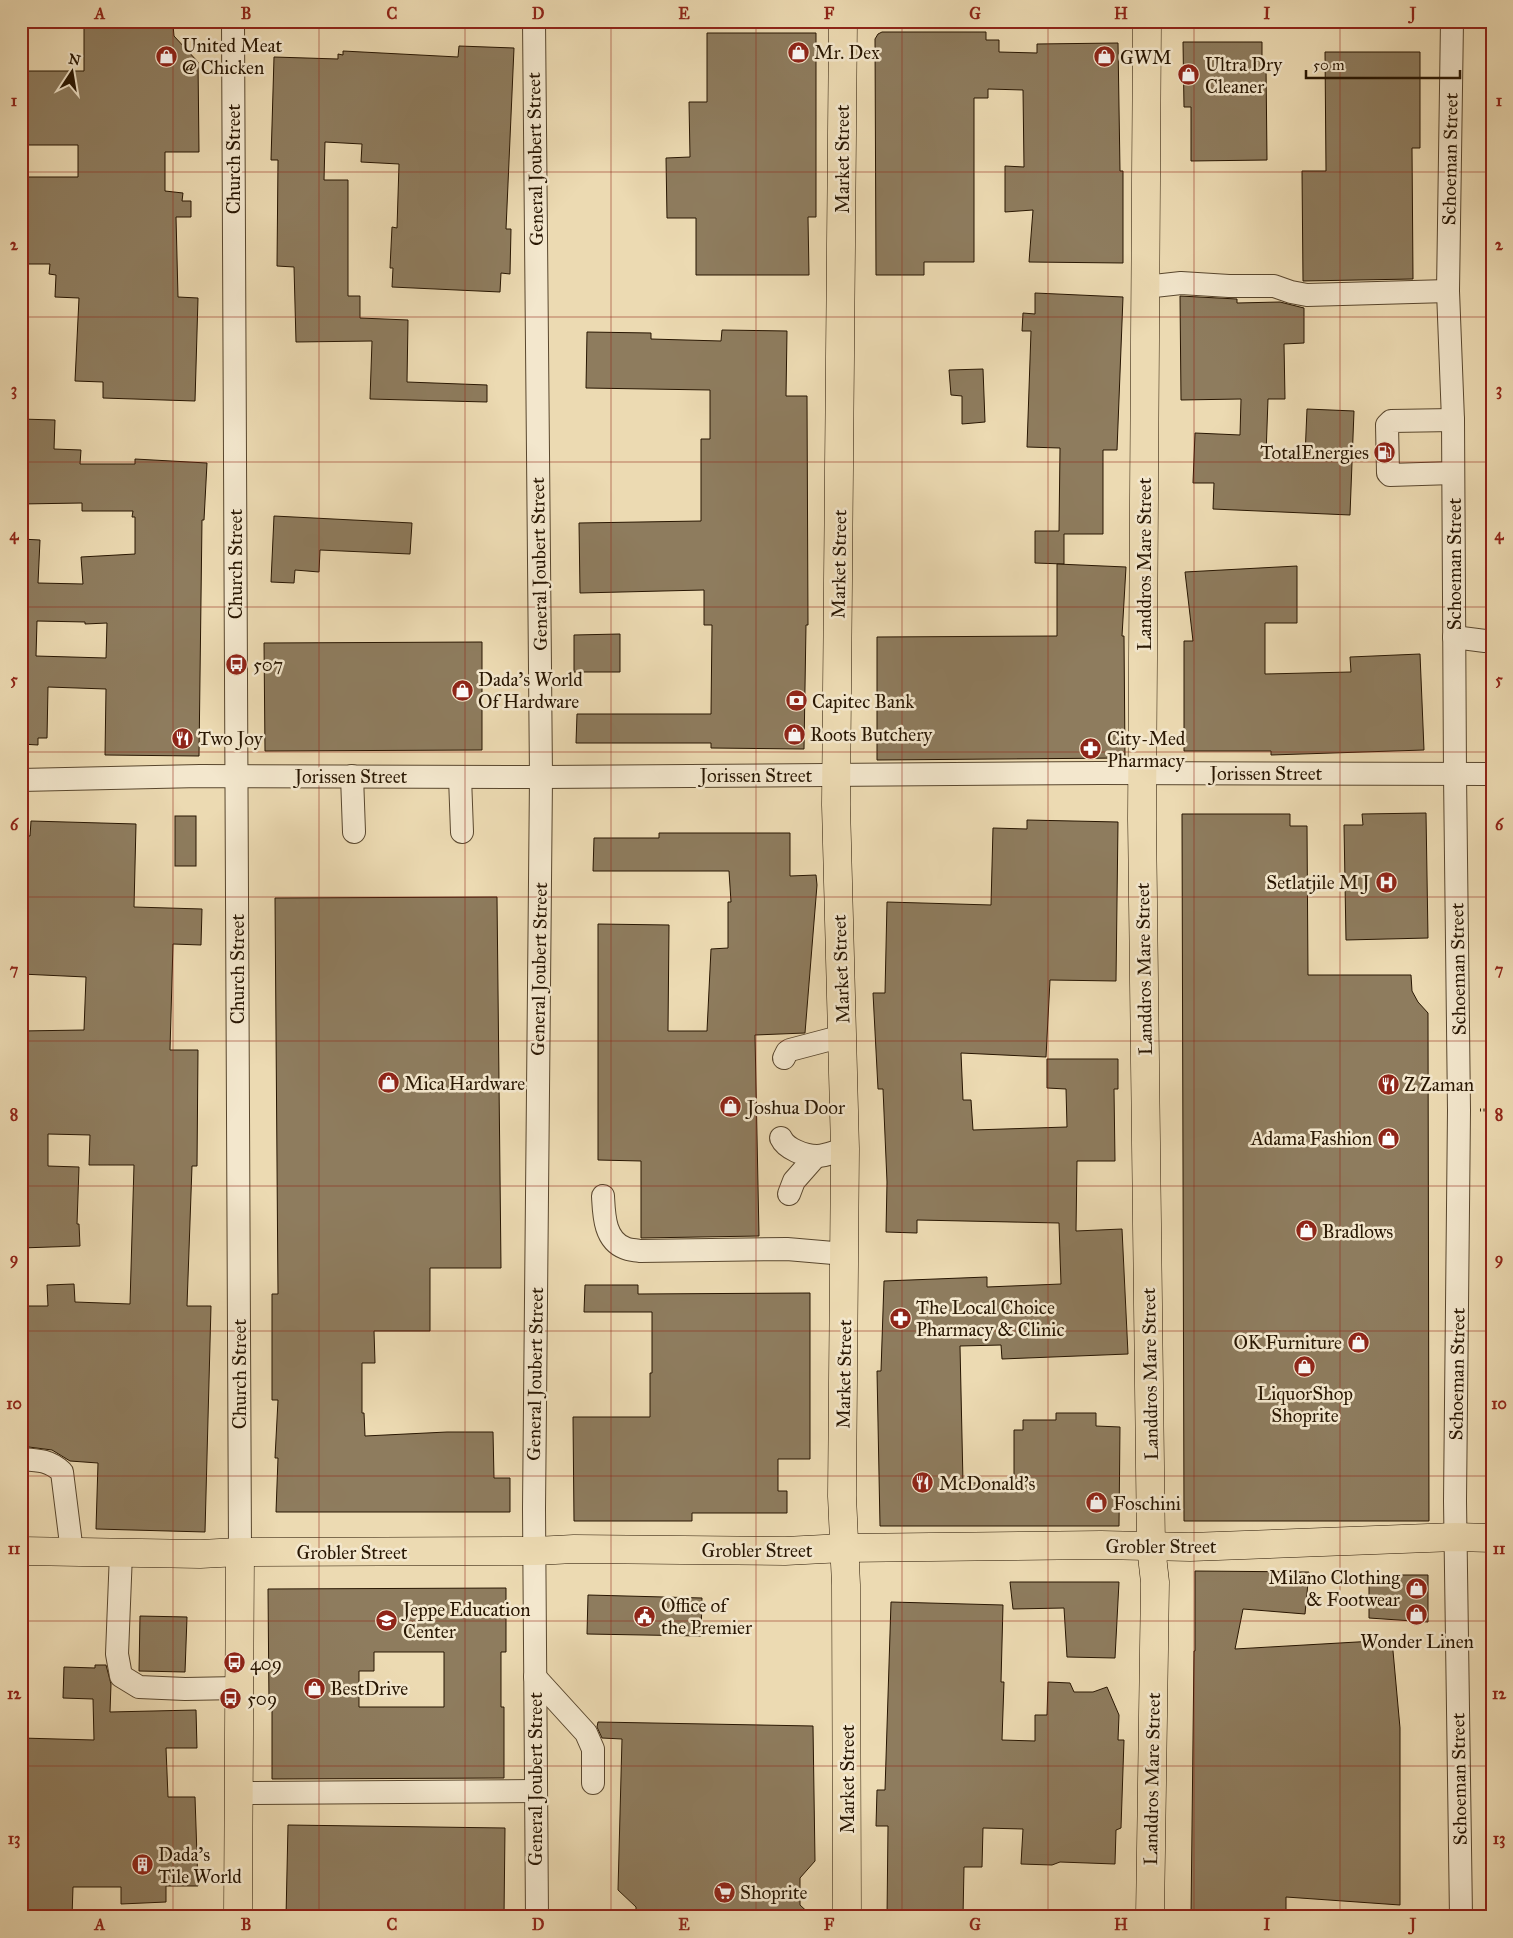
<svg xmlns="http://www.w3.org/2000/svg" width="1513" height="1938" viewBox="0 0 1513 1938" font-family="'IM FELL Great Primer',serif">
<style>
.building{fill:#8e7c5e;stroke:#281602;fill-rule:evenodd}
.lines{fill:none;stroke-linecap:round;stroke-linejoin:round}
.minor-casing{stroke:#59472e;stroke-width:24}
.major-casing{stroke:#281602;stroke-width:29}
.path{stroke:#281602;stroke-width:3;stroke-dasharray:1 2.5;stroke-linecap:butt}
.minor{stroke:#f3e7cd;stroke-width:22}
.major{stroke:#ecdab2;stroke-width:28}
.grid{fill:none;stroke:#8f2418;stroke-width:1;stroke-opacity:0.55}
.labels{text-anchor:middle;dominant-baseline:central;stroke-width:5;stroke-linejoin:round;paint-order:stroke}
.poi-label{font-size:19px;fill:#281602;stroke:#f3e7cd;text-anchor:start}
.street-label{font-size:19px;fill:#281602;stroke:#f3e7cd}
.neatline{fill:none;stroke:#8f2418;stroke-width:2}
.grid-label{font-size:16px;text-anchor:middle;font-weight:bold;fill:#8f2418}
</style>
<rect width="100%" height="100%" fill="#ecdab2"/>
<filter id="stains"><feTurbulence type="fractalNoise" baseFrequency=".004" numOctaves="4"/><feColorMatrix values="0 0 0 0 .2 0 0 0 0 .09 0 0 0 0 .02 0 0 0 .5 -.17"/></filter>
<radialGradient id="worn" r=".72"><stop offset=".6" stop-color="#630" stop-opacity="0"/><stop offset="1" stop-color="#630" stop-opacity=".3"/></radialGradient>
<g class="building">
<polygon points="84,25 173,25 174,36 198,62 199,152 165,152 165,191 183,193 182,201 191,201 191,217 176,217 178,297 198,298 195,401 103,398 103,382 75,381 79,298 55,297 56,275 49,274 50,264 21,264 21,177 78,177 78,145 21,145 21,71 84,71"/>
<polygon points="882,32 986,32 986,40 999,40 999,52 1037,53 1037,44 1118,43 1120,171 1123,171 1123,263 1029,262 1033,210 1005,212 1005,166 1024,167 1023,90 988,89 988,98 974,98 974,262 924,262 924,275 876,275 875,39 878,34"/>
<polygon points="707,33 816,33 816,217 808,217 809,275 696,275 696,218 667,218 666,158 690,157 689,102 707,102"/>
<polygon points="1183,42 1262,42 1262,66 1266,66 1267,160 1191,161 1191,107 1184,107"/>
<polygon points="459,46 514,48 506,229 511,229 510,274 501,273 500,292 392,287 393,268 390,268 392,227 397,228 399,164 361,162 362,144 325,142 324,180 348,180 348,296 360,296 360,318 408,320 407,382 487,385 487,402 370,399 372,341 296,342 294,267 277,266 278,160 271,160 274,57 338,59 338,54 343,55 343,51 458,57"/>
<polygon points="1325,52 1420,52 1420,148 1412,148 1413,279 1303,281 1302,171 1326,171"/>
<polygon points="1035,293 1123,297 1117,450 1103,450 1103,534 1064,534 1064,564 1035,563 1035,531 1059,531 1060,448 1027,447 1031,331 1022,331 1023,313 1035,314"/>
<polygon points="1180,296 1237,299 1237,303 1280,302 1304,308 1304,343 1284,344 1285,399 1268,399 1266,455 1305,456 1307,409 1354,411 1350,515 1213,509 1214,483 1193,483 1195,433 1240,435 1241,399 1181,400"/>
<polygon points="722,330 787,331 786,396 807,396 808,625 806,625 804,749 711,748 711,743 576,743 577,714 711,714 712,625 704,625 704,590 580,593 579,523 701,521 701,439 710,439 710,390 586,388 587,332 651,333 651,339 721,341"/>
<polygon points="983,369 985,422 962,424 962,396 951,395 949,370"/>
<path d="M 21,419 L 55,420 L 54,449 L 81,450 L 80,464 L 135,464 L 135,459 L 207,463 L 204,520 L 202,520 L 199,756 L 105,755 L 106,689 L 48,687 L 47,738 L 38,738 L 38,745 L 21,744 L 21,539 L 40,540 L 38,583 L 83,584 L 81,557 L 135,554 L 135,517 L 132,517 L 133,511 L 82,511 L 82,503 L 21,504 ZM 37,621 L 85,622 L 85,624 L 107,623 L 106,658 L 36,656 Z"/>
<polygon points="274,516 412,523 410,554 320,550 319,572 295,570 294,583 271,582"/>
<polygon points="1057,564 1126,567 1122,636 1124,636 1125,758 877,760 877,637 1057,636"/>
<polygon points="1297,566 1297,623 1265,623 1265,674 1351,672 1350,657 1420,654 1424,750 1271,755 1271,751 1184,751 1184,641 1193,641 1185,572"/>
<polygon points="620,634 620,672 574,672 574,635"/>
<polygon points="482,642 482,750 265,751 264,643"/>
<polygon points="1426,813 1428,938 1346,940 1344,825 1363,825 1362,814"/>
<polygon points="1182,814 1290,814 1290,826 1307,826 1308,975 1411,975 1412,991 1418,1002 1428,1013 1429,1521 1184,1521"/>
<rect x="175" y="816" width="21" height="50"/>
<polygon points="1027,820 1118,822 1116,981 1050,980 1046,1057 961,1053 963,1100 971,1100 973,1130 1067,1127 1066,1089 1047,1088 1047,1059 1118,1059 1118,1089 1114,1089 1115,1161 1077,1161 1076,1231 1122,1229 1128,1354 1002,1359 1001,1345 960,1346 963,1483 1014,1483 1014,1430 1023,1430 1023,1420 1056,1420 1056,1413 1096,1413 1096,1426 1120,1427 1119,1526 880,1526 877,1371 881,1371 884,1281 987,1277 987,1287 1061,1284 1059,1223 917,1220 917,1233 886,1232 887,1182 883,1089 878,1089 873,993 885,993 887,902 991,905 993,828 1027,829"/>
<polygon points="31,821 136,824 134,907 202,909 201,945 173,944 170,1050 198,1050 197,1166 192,1166 187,1306 211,1306 205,1532 96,1529 98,1463 70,1461 52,1450 21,1446 23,1306 48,1306 47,1285 74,1284 75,1302 130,1304 134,1165 89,1165 90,1135 48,1134 48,1166 79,1167 77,1224 79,1224 80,1246 21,1248 21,1031 84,1030 86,977 21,974 21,836 30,836"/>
<polygon points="659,833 790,833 790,876 816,875 817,885 805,1033 755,1035 759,1236 641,1238 641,1161 598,1160 598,924 669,925 668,1031 707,1031 711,949 728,948 728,902 731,902 729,871 593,871 594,838 659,838"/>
<polygon points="497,897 501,1268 430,1268 430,1331 374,1331 375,1363 362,1363 362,1413 364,1413 365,1436 447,1432 493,1432 494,1478 510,1478 510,1512 276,1512 278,1458 275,1458 278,1400 272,1400 272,1294 278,1294 275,898"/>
<polygon points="585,1285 638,1285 638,1294 810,1293 810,1459 778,1459 778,1491 787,1491 787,1513 692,1513 692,1521 574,1521 573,1417 650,1417 650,1373 652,1373 652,1312 584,1312"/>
<polygon points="1195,1571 1309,1572 1305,1614 1243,1609 1235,1649 1392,1640 1400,1728 1400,1905 1286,1897 1286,1917 1191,1917 1194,1651 1195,1651"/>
<polygon points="1369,1575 1428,1575 1428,1622 1369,1618"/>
<polygon points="1010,1582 1119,1582 1115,1658 1067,1657 1064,1608 1013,1609"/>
<path d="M 506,1588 L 506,1652 L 501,1652 L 501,1707 L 504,1707 L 504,1778 L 272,1779 L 272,1705 L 269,1705 L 268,1589 ZM 374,1652 L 444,1652 L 444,1707 L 359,1707 L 359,1671 L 374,1671 Z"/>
<polygon points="588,1595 702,1598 701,1636 587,1634"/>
<polygon points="891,1602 1003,1605 1001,1682 1004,1682 1002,1740 1035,1741 1035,1715 1047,1715 1048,1682 1070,1683 1074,1692 1093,1692 1107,1687 1119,1715 1118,1740 1124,1740 1121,1828 1116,1830 1115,1864 1060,1862 1052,1865 1021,1864 1023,1829 983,1828 982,1867 964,1867 963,1917 887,1917 888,1826 876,1826 877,1790 885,1790"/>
<polygon points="140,1616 187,1617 185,1672 139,1671"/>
<polygon points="95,1665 106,1665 111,1684 110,1712 196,1710 197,1748 166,1748 168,1797 195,1797 198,1886 166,1886 166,1902 121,1904 121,1887 73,1887 72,1917 21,1917 21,1738 94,1740 93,1699 63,1698 64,1667 95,1668"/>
<polygon points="598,1722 813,1726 815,1861 800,1878 800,1905 813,1917 636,1917 636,1907 618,1890 622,1739 602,1738 597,1727"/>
<polygon points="288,1825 505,1828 504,1917 286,1917"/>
</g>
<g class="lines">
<defs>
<g id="minor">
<polyline points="233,21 240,1552"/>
<polyline points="534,21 541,777 534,1509 537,1917"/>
<polyline points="1452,21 1448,291 1453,420 1455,774 1459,1110 1455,1501 1461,1917"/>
<polyline points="1145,287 1181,283 1229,286 1274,286 1291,292 1307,295 1448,291"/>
<polyline points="1453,473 1390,475 1388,473 1387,425 1391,421 1453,420"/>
<polyline points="1454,637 1485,641"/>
<polyline points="352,776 354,832"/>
<polyline points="460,777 462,832"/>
<polyline points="21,780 200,776 541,777 1100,773 1492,774"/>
<polyline points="784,1058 787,1052 790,1050 843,1036"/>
<path d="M 781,1138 C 786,1149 805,1156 817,1156 C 826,1156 836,1151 845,1149"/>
<polyline points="789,1194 794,1181 816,1156"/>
<path d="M 603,1196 C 604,1214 604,1240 625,1248 C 629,1250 635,1250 640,1251 L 787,1249 L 845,1254"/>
<path d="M 21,1459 C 38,1460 49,1460 62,1472 L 72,1552"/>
<polyline points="121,1553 117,1654 121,1676 139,1687 185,1689 239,1688"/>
<polyline points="535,1677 586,1733 593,1749 593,1783"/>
<polyline points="238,1793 535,1791"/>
</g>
<g id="major">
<polyline points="843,21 836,805 845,1149 842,1496 846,1585 847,1917"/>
<polyline points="1147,21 1142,819 1151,1547 1155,1582 1150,1917"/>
<polyline points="21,1551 200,1554 240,1552 535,1551 574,1549 785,1551 844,1548 1101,1545 1190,1547 1455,1537 1492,1538"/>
<polyline points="238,1917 240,1552"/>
</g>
</defs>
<use href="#minor" class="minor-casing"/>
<use href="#major" class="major-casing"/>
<polyline class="path" points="1480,1110 1492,1110"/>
<use href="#minor" class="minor"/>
<use href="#major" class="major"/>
</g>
<path class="grid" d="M 173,21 L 173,1917M 319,21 L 319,1917M 465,21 L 465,1917M 611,21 L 611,1917M 756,21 L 756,1917M 902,21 L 902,1917M 1048,21 L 1048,1917M 1194,21 L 1194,1917M 1340,21 L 1340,1917M 21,172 L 1492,172M 21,317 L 1492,317M 21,462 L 1492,462M 21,607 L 1492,607M 21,752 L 1492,752M 21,897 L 1492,897M 21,1041 L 1492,1041M 21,1186 L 1492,1186M 21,1331 L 1492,1331M 21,1476 L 1492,1476M 21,1621 L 1492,1621M 21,1766 L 1492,1766"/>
<defs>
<symbol id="shop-disc" viewBox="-11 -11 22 22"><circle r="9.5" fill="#8f2418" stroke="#f3e7cd"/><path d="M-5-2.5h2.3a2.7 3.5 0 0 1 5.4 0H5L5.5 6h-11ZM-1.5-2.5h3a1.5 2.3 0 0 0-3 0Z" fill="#fff"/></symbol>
<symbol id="fuel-disc" viewBox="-11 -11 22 22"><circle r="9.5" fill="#8f2418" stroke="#f3e7cd"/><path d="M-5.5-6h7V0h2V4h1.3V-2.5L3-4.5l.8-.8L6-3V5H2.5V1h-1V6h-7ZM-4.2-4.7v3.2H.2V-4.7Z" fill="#fff"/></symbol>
<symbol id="bus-disc" viewBox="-11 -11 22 22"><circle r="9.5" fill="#8f2418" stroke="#f3e7cd"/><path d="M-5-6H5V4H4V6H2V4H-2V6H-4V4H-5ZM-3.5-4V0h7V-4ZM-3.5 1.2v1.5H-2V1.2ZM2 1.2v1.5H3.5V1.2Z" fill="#fff"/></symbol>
<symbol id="bank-disc" viewBox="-11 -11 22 22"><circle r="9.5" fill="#8f2418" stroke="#f3e7cd"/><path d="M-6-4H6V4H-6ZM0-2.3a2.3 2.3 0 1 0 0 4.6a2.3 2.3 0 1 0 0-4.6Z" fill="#fff"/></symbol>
<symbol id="restaurant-disc" viewBox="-11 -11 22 22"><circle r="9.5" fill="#8f2418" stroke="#f3e7cd"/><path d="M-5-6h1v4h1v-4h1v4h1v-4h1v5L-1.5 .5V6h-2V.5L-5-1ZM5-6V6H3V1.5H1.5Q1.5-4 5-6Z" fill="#fff"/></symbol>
<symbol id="pharmacy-disc" viewBox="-11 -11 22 22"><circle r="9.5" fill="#8f2418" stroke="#f3e7cd"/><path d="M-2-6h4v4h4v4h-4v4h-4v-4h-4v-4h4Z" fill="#fff"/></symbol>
<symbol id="hospital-disc" viewBox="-11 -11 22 22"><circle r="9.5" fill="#8f2418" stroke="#f3e7cd"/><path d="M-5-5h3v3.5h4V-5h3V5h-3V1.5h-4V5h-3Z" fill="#fff"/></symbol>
<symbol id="civic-disc" viewBox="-11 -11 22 22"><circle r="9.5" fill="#8f2418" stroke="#f3e7cd"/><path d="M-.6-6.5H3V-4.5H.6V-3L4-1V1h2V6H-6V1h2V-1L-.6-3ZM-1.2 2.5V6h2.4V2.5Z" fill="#fff"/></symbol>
<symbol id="university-disc" viewBox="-11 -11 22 22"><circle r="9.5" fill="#8f2418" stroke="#f3e7cd"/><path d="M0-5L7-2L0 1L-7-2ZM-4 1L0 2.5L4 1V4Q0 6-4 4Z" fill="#fff"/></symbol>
<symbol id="building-disc" viewBox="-11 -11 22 22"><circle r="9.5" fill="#8f2418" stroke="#f3e7cd"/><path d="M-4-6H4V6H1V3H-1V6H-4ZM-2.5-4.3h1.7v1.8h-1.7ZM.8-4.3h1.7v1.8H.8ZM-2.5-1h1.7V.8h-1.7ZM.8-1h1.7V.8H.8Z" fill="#fff"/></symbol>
<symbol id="supermarket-disc" viewBox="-11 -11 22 22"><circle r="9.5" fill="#8f2418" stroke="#f3e7cd"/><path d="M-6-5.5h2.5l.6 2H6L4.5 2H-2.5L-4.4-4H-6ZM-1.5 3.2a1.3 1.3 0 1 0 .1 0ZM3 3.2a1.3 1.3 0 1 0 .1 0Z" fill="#fff"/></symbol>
</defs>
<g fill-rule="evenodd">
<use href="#shop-disc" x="786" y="40" width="25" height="25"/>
<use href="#shop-disc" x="154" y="44" width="25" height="25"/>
<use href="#shop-disc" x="1092" y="44" width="25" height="25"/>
<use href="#shop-disc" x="1176" y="62" width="25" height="25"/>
<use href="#fuel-disc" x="1372" y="440" width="25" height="25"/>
<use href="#bus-disc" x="224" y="652" width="25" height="25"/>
<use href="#shop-disc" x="450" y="678" width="25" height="25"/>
<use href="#bank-disc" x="784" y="688" width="25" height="25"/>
<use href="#shop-disc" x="782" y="722" width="25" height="25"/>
<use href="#restaurant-disc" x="170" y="726" width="25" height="25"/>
<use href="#pharmacy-disc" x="1078" y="736" width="25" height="25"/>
<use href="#hospital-disc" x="1374" y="870" width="25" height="25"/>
<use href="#shop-disc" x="376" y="1070" width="25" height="25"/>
<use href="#restaurant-disc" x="1376" y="1072" width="25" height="25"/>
<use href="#shop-disc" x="718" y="1094" width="25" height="25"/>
<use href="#shop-disc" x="1376" y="1126" width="25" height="25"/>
<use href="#shop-disc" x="1294" y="1218" width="25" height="25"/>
<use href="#pharmacy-disc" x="888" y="1306" width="25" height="25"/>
<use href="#shop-disc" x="1346" y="1330" width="25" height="25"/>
<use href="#shop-disc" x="1292" y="1354" width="25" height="25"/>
<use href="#restaurant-disc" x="910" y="1470" width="25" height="25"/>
<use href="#shop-disc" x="1084" y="1490" width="25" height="25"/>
<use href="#shop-disc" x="1404" y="1576" width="25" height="25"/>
<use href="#shop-disc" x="1404" y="1602" width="25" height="25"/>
<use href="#civic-disc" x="632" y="1604" width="25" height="25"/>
<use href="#university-disc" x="374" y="1608" width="25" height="25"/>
<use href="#bus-disc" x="222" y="1650" width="25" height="25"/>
<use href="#shop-disc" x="302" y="1676" width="25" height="25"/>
<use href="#bus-disc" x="218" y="1686" width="25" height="25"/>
<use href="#building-disc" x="130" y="1852" width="25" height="25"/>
<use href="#supermarket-disc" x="712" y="1880" width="25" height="25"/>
</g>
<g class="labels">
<g class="poi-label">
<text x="182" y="45">United Meat<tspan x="182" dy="22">@ Chicken</tspan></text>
<text x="814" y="52">Mr. Dex</text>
<text x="1120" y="57">GWM</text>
<text x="1205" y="64">Ultra Dry<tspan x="1205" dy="22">Cleaner</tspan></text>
<text x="1369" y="452" text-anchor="end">TotalEnergies</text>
<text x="253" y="664">507</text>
<text x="478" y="679">Dada's World<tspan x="478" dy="22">Of Hardware</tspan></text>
<text x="812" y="701">Capitec Bank</text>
<text x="810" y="734">Roots Butchery</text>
<text x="198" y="738">Two Joy</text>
<text x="1107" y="738">City-Med<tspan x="1107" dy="22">Pharmacy</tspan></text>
<text x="1370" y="882" text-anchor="end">Setlatjile M J</text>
<text x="404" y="1083">Mica Hardware</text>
<text x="1404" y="1084">Z Zaman</text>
<text x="747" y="1107">Joshua Door</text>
<text x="1372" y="1138" text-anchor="end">Adama Fashion</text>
<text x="1322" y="1231">Bradlows</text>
<text x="916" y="1307">The Local Choice<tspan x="916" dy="22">Pharmacy &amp; Clinic</tspan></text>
<text x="1342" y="1342" text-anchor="end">OK Furniture</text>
<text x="1305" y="1393" text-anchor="middle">LiquorShop<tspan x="1305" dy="22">Shoprite</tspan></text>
<text x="939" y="1483">McDonald's</text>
<text x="1113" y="1503">Foschini</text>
<text x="1400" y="1577" text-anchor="end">Milano Clothing<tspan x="1400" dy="22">&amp; Footwear</tspan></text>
<text x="661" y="1605">Office of<tspan x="661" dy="22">the Premier</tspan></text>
<text x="403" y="1609">Jeppe Education<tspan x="403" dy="22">Center</tspan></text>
<text x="1417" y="1641" text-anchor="middle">Wonder Linen</text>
<text x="250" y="1663">409</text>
<text x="330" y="1688">BestDrive</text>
<text x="247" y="1698">509</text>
<text x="158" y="1854">Dada's<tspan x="158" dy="22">Tile World</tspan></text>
<text x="740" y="1892">Shoprite</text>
</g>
<g class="street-label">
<text transform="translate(233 159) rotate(-90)">Church Street</text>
<text transform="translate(535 159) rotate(-91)">General Joubert Street</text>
<text transform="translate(842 159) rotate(-90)">Market Street</text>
<text transform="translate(1450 159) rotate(-89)">Schoeman Street</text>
<text transform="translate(235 564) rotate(-90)">Church Street</text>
<text transform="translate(539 564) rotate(-91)">General Joubert Street</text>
<text transform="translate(839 564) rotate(-89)">Market Street</text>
<text transform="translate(1144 564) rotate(-90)">Landdros Mare Street</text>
<text transform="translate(1454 564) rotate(-90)">Schoeman Street</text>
<text x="1266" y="773">Jorissen Street</text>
<text x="756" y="775">Jorissen Street</text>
<text x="351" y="776">Jorissen Street</text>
<text transform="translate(237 969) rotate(-90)">Church Street</text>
<text transform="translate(539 969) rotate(-89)">General Joubert Street</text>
<text transform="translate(841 969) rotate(-92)">Market Street</text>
<text transform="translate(1144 969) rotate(-91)">Landdros Mare Street</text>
<text transform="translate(1458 969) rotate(-91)">Schoeman Street</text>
<text transform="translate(239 1374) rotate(-90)">Church Street</text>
<text transform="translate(535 1374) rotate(-89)">General Joubert Street</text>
<text transform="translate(844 1374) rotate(-89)">Market Street</text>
<text transform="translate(1150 1374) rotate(-91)">Landdros Mare Street</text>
<text transform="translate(1457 1374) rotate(-89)">Schoeman Street</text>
<text x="1161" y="1546">Grobler Street</text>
<text x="757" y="1550">Grobler Street</text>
<text x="352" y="1552">Grobler Street</text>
<text transform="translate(535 1779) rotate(-90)">General Joubert Street</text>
<text transform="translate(847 1779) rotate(-90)">Market Street</text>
<text transform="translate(1152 1779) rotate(-89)">Landdros Mare Street</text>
<text transform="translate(1459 1779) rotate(-91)">Schoeman Street</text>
</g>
</g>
<rect width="1513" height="1938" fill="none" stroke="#ecdab2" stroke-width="55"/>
<g transform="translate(72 72) rotate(12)" stroke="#f3e7cd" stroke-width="4" paint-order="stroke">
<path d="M0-4L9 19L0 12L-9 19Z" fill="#281602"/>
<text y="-8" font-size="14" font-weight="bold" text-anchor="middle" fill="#281602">N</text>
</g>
<path d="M1306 70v8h154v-8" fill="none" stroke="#281602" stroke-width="2.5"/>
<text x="1313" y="70" font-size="15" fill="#281602" stroke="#f3e7cd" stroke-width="4" paint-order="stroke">50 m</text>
<rect x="28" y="28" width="1458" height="1882" class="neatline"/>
<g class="grid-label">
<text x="100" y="19">A</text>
<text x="246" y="19">B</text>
<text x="392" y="19">C</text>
<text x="538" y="19">D</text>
<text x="684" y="19">E</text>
<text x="829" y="19">F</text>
<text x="975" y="19">G</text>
<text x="1121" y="19">H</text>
<text x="1267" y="19">I</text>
<text x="1413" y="19">J</text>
<text x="14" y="106">1</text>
<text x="1499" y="106">1</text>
<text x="14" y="250">2</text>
<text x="1499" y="250">2</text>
<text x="14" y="395">3</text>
<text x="1499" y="395">3</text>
<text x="14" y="540">4</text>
<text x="1499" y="540">4</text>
<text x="14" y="685">5</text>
<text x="1499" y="685">5</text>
<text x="14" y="830">6</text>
<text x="1499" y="830">6</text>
<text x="14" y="975">7</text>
<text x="1499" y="975">7</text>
<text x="14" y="1120">8</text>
<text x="1499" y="1120">8</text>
<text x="14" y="1264">9</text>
<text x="1499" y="1264">9</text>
<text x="14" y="1409">10</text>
<text x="1499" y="1409">10</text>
<text x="14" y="1554">11</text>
<text x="1499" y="1554">11</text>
<text x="14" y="1699">12</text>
<text x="1499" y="1699">12</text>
<text x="14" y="1844">13</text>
<text x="1499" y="1844">13</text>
<text x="100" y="1930">A</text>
<text x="246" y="1930">B</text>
<text x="392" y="1930">C</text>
<text x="538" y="1930">D</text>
<text x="684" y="1930">E</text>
<text x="829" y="1930">F</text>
<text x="975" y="1930">G</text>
<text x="1121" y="1930">H</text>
<text x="1267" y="1930">I</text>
<text x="1413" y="1930">J</text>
</g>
<rect width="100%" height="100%" filter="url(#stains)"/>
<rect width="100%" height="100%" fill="url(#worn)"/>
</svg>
